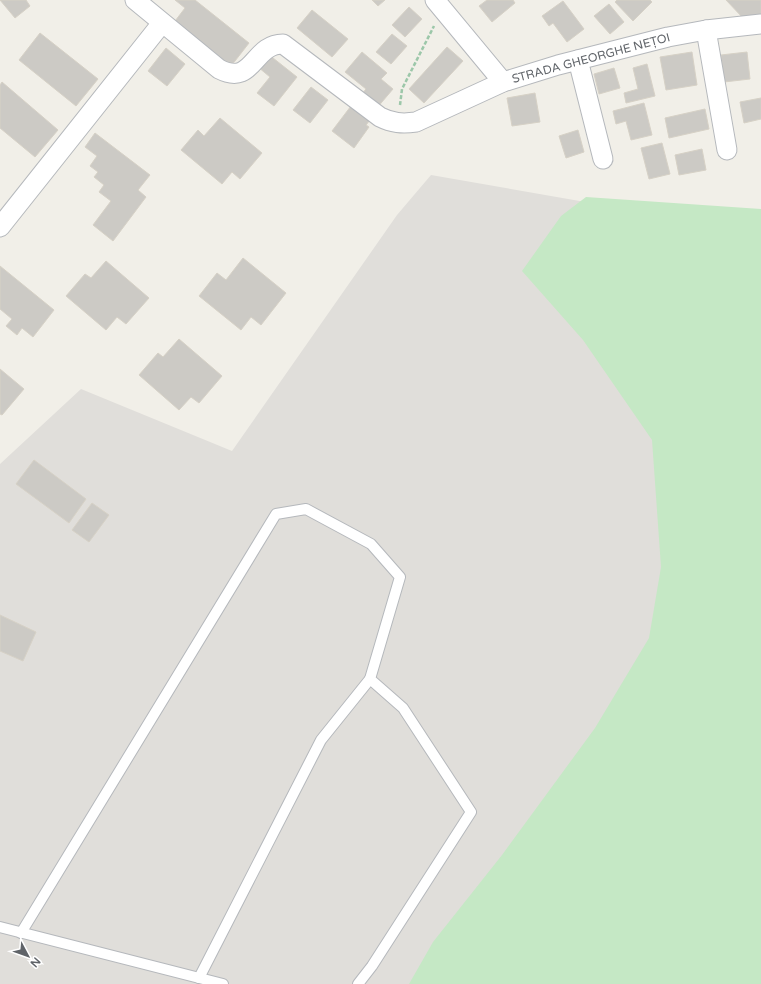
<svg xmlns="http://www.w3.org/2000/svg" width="761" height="984" viewBox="0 0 761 984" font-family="'Varela Round',sans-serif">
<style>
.industrial{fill:#e0deda}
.green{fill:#c5e8c5}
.building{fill:#cccac5;stroke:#d6d1c6}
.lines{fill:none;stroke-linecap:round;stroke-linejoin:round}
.service-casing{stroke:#b5b8bc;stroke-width:12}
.minor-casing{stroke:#b5b8bc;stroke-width:21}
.path{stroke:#9cc7a9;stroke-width:2.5;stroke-dasharray:4 2;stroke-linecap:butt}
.service{stroke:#fff;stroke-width:10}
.minor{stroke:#fff;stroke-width:19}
.labels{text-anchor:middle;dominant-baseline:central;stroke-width:3;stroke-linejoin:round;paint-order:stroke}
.street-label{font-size:12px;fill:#5f6368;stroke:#fff}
</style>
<rect width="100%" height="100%" fill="#f1efe8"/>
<polygon class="industrial" points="431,175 591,203 723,218 700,634 590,984 0,984 0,464 81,389 232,451 397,215"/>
<polygon class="green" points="586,197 761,209 761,984 409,984 433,942 502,855 595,728 649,638 661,567 652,440 583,340 522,271 561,216"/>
<g class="building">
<polygon points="0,0 26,0 30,6 15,18"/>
<polygon points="175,0 195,0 249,43 228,70 172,25 185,8"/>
<polygon points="372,0 385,0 378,6"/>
<polygon points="487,0 513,0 515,3 492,22 479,6"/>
<polygon points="617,0 650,0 652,2 633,21 615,2"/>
<polygon points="726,0 761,0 761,14 743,18"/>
<polygon points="563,1 584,29 567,42 553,23 549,26 542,16"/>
<polygon points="609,4 624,22 610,34 594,16"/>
<polygon points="409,7 422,19 405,37 392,25"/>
<polygon points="312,10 348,39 332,57 297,28"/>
<polygon points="40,33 98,79 76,106 19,60"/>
<polygon points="392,34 407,46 391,64 376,52"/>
<polygon points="447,47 463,61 424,103 409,89"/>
<polygon points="166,48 185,64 167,86 148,71"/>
<polygon points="362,52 387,73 381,79 393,89 376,109 361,95 366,89 345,72"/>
<polygon points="692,52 697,85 666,90 660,57"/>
<polygon points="747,52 750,79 724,82 721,55"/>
<polygon points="268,54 297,77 274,106 257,93 270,77 258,67"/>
<polygon points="647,64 655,96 626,103 624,93 638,89 633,68"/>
<polygon points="614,68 620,88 599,94 594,74"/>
<polygon points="2,82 58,130 35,157 0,128 0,85"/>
<polygon points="311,87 328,100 310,123 293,110"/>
<polygon points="535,93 540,122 512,126 507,98"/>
<polygon points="761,98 761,119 744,123 740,102"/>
<polygon points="644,103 652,135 631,140 626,121 616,124 613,111"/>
<polygon points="351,106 370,120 366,125 369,127 354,148 332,131"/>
<polygon points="705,109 709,129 669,138 665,118"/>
<polygon points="220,118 262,153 240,179 232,172 222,184 181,150 198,130 204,136"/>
<polygon points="578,130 584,152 566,158 559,136"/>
<polygon points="95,133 150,175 138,190 146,197 113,241 93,225 111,201 99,192 104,185 94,177 98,172 90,166 97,156 85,147"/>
<polygon points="662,143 670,174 649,179 641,148"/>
<polygon points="702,149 706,170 679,175 675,155"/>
<polygon points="243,258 286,293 261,325 251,317 241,330 199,296 217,273 226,280"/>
<polygon points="106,261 149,298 126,324 117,317 106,330 66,296 85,274 91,278"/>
<polygon points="0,266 54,310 33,337 22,328 17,335 6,326 12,319 0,309"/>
<polygon points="179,339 222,376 199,403 191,397 179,410 139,375 158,353 163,357"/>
<polygon points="0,369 24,389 2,415 0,414"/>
<polygon points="34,460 86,499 69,523 16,484"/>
<polygon points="92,503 109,515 89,542 72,530"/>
<polygon points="0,615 36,632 23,661 0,651"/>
</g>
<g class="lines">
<defs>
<g id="service">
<polyline points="0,927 223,984"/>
<polyline points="21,933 276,514 306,509 371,544 400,577 370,679 403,708 471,812 372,966 358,984"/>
<polyline points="199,978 321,740 370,679"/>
</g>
<g id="minor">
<path d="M 135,0 L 219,69 C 254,87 252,44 283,44 L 380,117 C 392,123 402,124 416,122 L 503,82 L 558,65 L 668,37 L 706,30 L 761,24"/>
<polyline points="435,0 503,82"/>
<polyline points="706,30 727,150"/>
<polyline points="578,60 603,159"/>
<polyline points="0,227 162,23"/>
</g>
</defs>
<use href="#service" class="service-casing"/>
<use href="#minor" class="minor-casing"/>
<polyline class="path" points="400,105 402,89 434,26"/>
<use href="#service" class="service"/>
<use href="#minor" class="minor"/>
</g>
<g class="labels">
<g class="street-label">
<text transform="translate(591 58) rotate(-15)">STRADA GHEORGHE NEȚOI</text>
</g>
</g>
<g transform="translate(28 956) rotate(131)" stroke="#ffffff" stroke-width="3" paint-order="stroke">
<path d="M0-3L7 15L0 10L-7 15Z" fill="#5f6368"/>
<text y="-6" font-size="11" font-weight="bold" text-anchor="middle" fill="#5f6368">N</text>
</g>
</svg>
